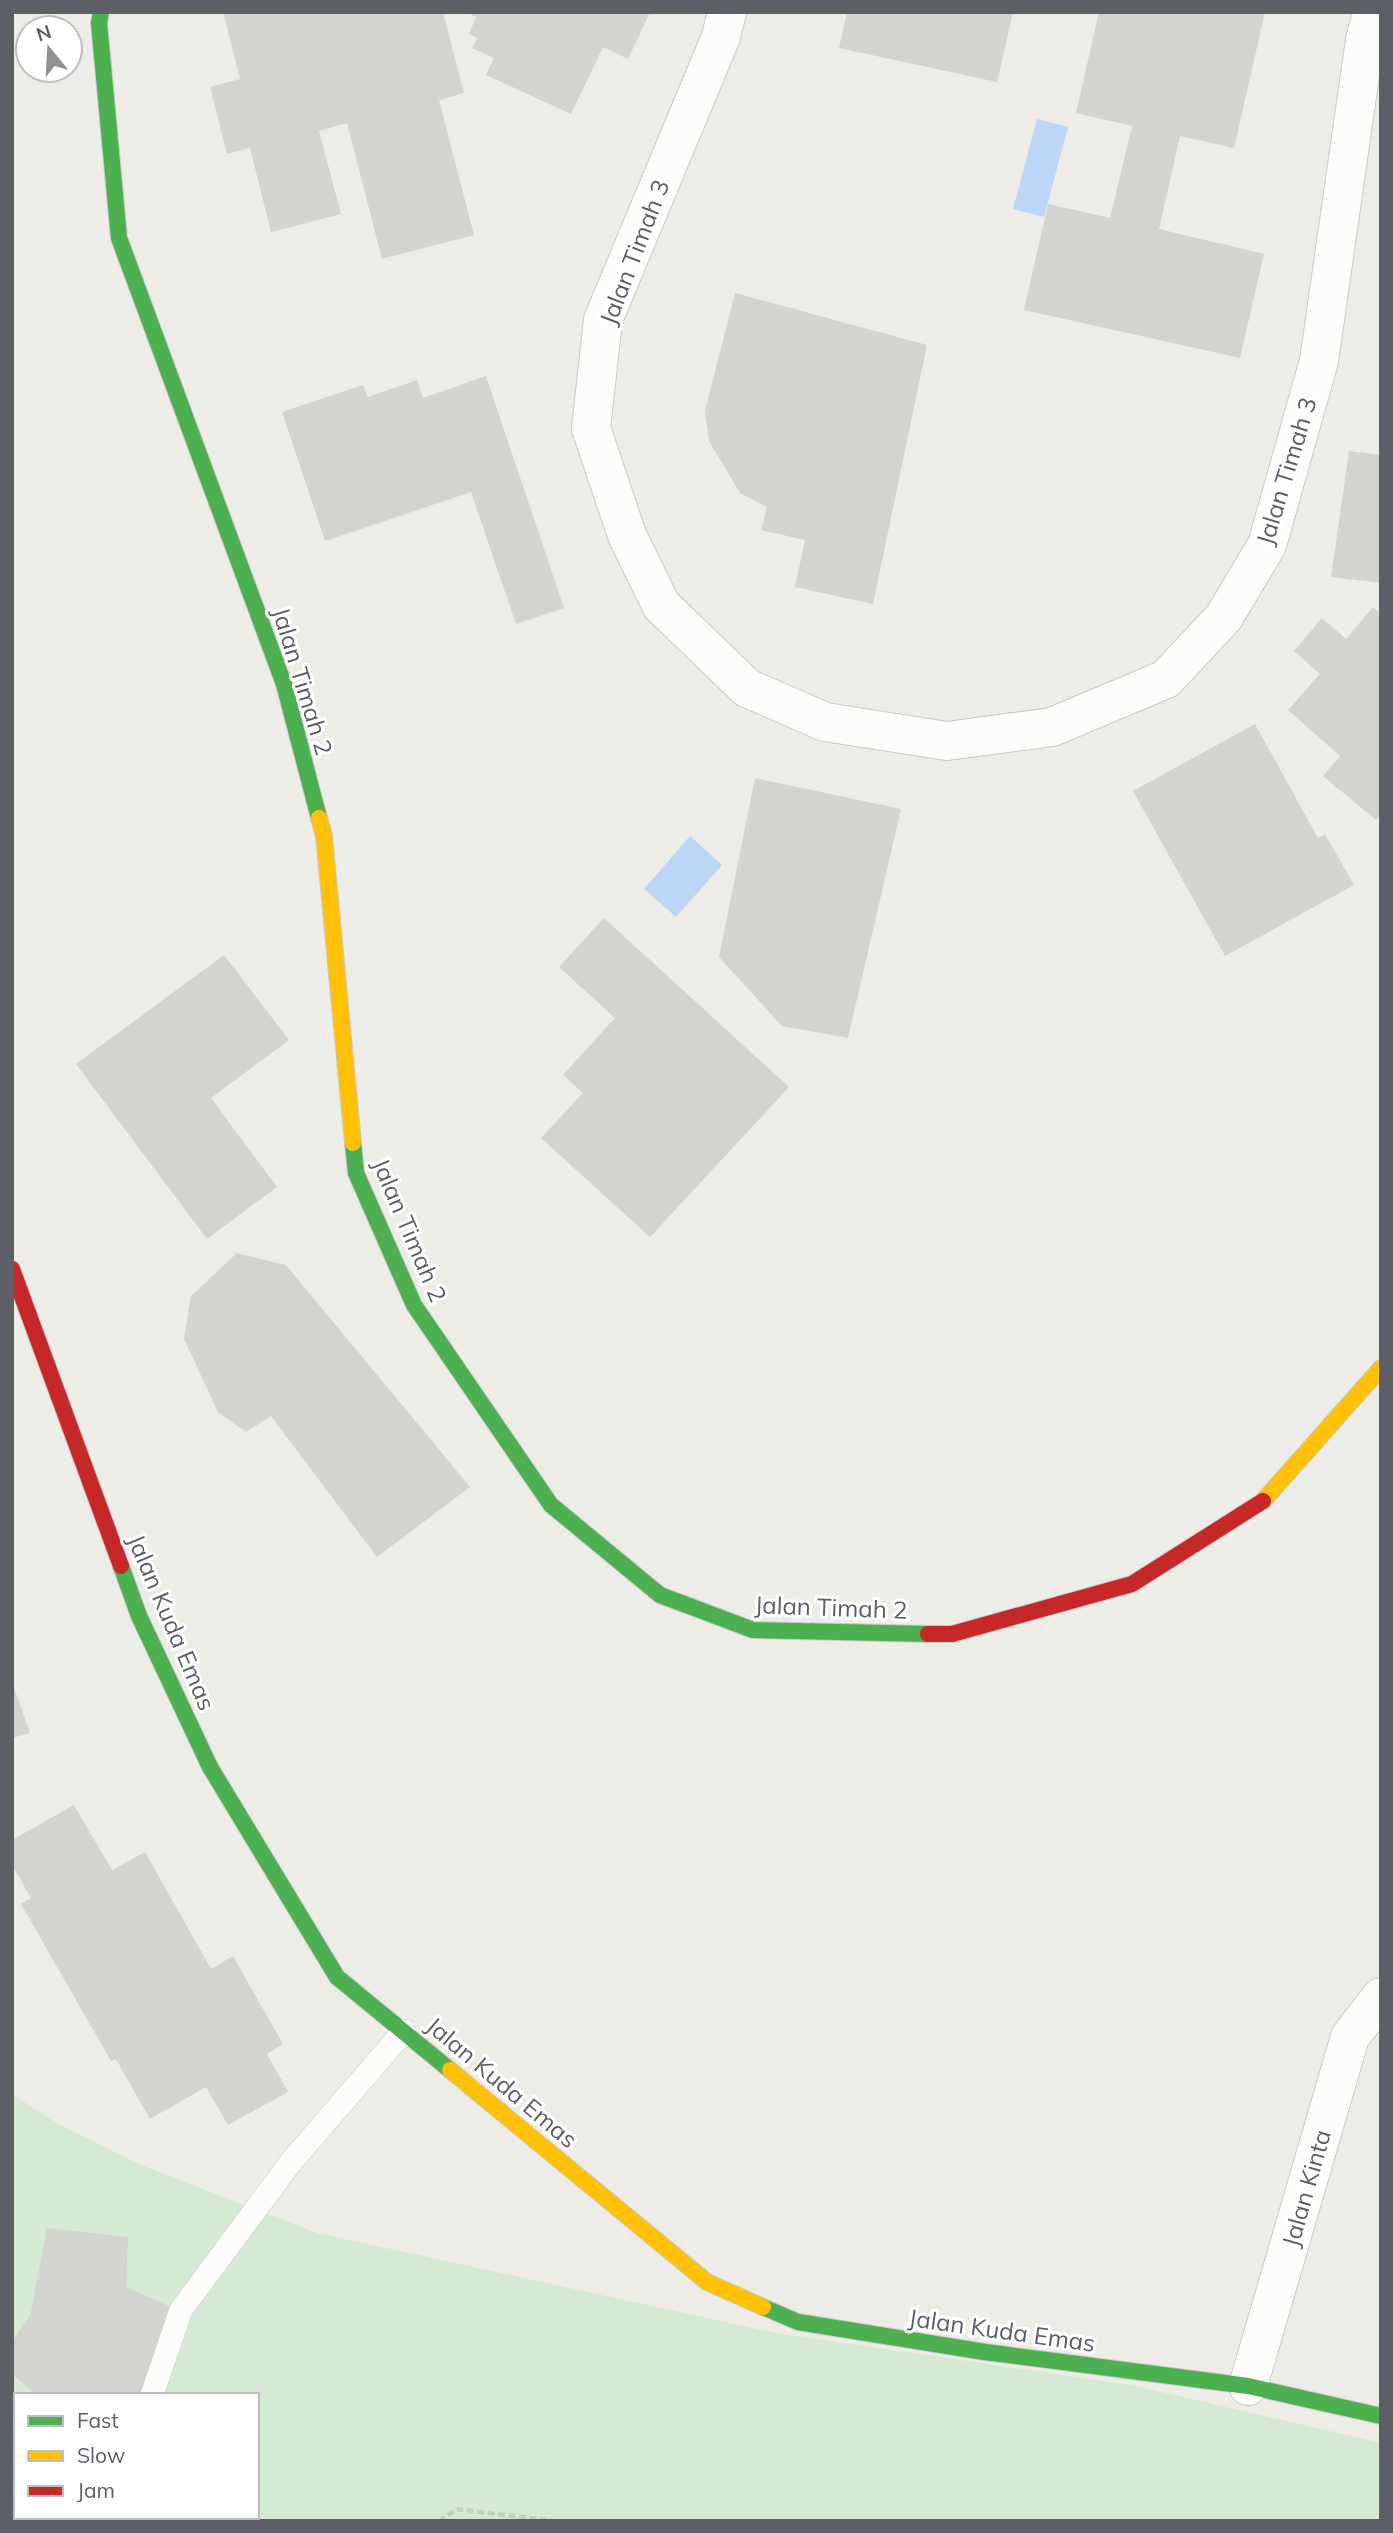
<svg xmlns="http://www.w3.org/2000/svg" width="1393" height="2533" viewBox="0 0 1393 2533" font-family="Mulish,sans-serif">
<style>
.green{fill:#d5e9d5;fill-rule:evenodd}
.water{fill:#bbd6f7}
.building{fill:#d3d3d0}
.lines{fill:none;stroke-linecap:round;stroke-linejoin:round}
.lane-casing{stroke:#cac9c9;stroke-width:24}
.street-casing{stroke:#cac9c9;stroke-width:40}
.fast-casing{stroke:#c9cac9;stroke-width:18}
.slow-casing{stroke:#c9cac9;stroke-width:18}
.jam-casing{stroke:#c9cac9;stroke-width:18}
.path{stroke:#c9cdca;stroke-width:4.5;stroke-dasharray:7 3.5;stroke-linecap:butt}
.lane{stroke:#fcfcfb;stroke-width:23}
.street{stroke:#fcfcfb;stroke-width:38}
.fast{stroke:#4caf50;stroke-width:16}
.slow{stroke:#ffc107;stroke-width:16}
.jam{stroke:#c62828;stroke-width:16}
.labels{text-anchor:middle;dominant-baseline:central;stroke-width:6;stroke-linejoin:round;paint-order:stroke}
.street-label{font-size:24px;fill:#5c5f65;stroke:#fff}
</style>
<rect width="100%" height="100%" fill="#edece7"/>
<path class="green" d="M 12,2094 L 58,2124 L 141,2165 L 317,2233 L 776,2333 L 1131,2385 L 1381,2443 L 1381,2521 L 12,2521 ZM 16,2395 L 257,2395 L 257,2517 L 16,2517 Z"/>
<g class="water">
<polygon points="1037,119 1068,127 1044,217 1013,209"/>
<polygon points="690,836 722,865 676,917 644,889"/>
</g>
<g class="building">
<polygon points="223,12 443,12 464,93 439,100 474,235 382,259 347,123 319,131 341,214 271,232 250,148 227,154 210,87 240,79"/>
<polygon points="466,12 650,12 628,59 603,47 571,114 486,75 494,58 472,48 477,38 469,34 476,17"/>
<polygon points="847,12 1013,12 997,82 839,48"/>
<polygon points="1099,12 1265,12 1234,148 1180,136 1159,229 1264,254 1240,358 1024,310 1048,204 1110,218 1132,126 1076,113"/>
<polygon points="735,293 927,345 873,604 795,587 805,540 761,530 767,507 740,493 709,441 705,411"/>
<polygon points="486,376 564,608 516,624 471,492 325,541 282,412 363,385 368,397 417,380 423,398"/>
<polygon points="1349,451 1381,455 1381,583 1331,577"/>
<polygon points="1373,607 1381,614 1381,814 1376,820 1323,776 1340,756 1288,710 1320,674 1294,651 1322,618 1346,639"/>
<polygon points="1255,724 1318,838 1325,834 1354,885 1225,956 1133,791"/>
<polygon points="755,778 901,809 848,1038 782,1026 719,957"/>
<polygon points="604,918 789,1087 650,1237 541,1138 583,1093 563,1075 615,1018 559,967"/>
<polygon points="224,955 289,1040 211,1098 277,1187 207,1239 76,1064"/>
<polygon points="237,1253 286,1265 470,1487 377,1557 271,1416 246,1432 218,1412 184,1339 191,1296"/>
<polygon points="12,1682 30,1733 12,1738"/>
<polygon points="74,1805 112,1870 145,1852 211,1969 233,1956 283,2044 267,2054 288,2092 228,2125 206,2087 150,2119 116,2059 111,2061 21,1904 31,1898 12,1865 12,1840"/>
<polygon points="47,2228 128,2237 126,2287 173,2308 139,2395 31,2395 33,2392 12,2374 12,2342 30,2316"/>
<polygon points="16,2413 16,2435 12,2433 12,2417"/>
</g>
<g class="lines">
<defs>
<g id="lane">
<polyline points="152,2395 181,2310 291,2162 404,2031"/>
<polyline points="123,2521 124,2517"/>
</g>
<g id="street">
<polyline points="727,12 721,37 603,320 591,428 627,535 661,605 747,688 825,722 947,741 1052,727 1166,679 1224,617 1267,545 1319,361 1365,40 1372,12"/>
<polyline points="1248,2386 1350,2037 1381,1997"/>
</g>
<g id="fast">
<polyline points="101,12 99,23 119,238 284,684 319,818"/>
<polyline points="353,1143 356,1173 414,1305 551,1505 660,1595 753,1630 928,1634"/>
<polyline points="121,1566 139,1616 210,1767 337,1977 450,2070"/>
<polyline points="763,2307 798,2322 985,2352 1248,2386 1381,2416"/>
</g>
<g id="slow">
<polyline points="319,818 324,836 353,1143"/>
<polyline points="1263,1501 1381,1368"/>
<polyline points="450,2070 707,2282 763,2307"/>
</g>
<g id="jam">
<polyline points="12,1269 121,1566"/>
<polyline points="928,1634 952,1634 1132,1584 1263,1501"/>
</g>
</defs>
<use href="#lane" class="lane-casing"/>
<use href="#street" class="street-casing"/>
<use href="#fast" class="fast-casing"/>
<use href="#slow" class="slow-casing"/>
<use href="#jam" class="jam-casing"/>
<polyline class="path" points="439,2521 457,2509 553,2521"/>
<use href="#lane" class="lane"/>
<use href="#street" class="street"/>
<use href="#fast" class="fast"/>
<use href="#slow" class="slow"/>
<use href="#jam" class="jam"/>
</g>
<g class="labels">
<g class="street-label">
<text transform="translate(634 252) rotate(-69)">Jalan Timah 3</text>
<text transform="translate(1286 471) rotate(-73)">Jalan Timah 3</text>
<text transform="translate(303 681) rotate(73)">Jalan Timah 2</text>
<text transform="translate(410 1230) rotate(67)">Jalan Timah 2</text>
<text transform="translate(831 1607) rotate(2)">Jalan Timah 2</text>
<text transform="translate(172 1622) rotate(67)">Jalan Kuda Emas</text>
<text transform="translate(502 2082) rotate(40)">Jalan Kuda Emas</text>
<text transform="translate(1306 2188) rotate(-74)">Jalan Kinta</text>
<text transform="translate(1002 2330) rotate(8)">Jalan Kuda Emas</text>
</g>
</g>
<rect width="1393" height="2533" fill="none" stroke="#5c5f65" stroke-width="28"/>
<rect x="14" y="2393" width="245" height="126" fill="#ffffff" stroke="#bebfc1" stroke-width="2"/>
<rect x="28" y="2416" width="35" height="10" fill="#4caf50" stroke="#bebfc1" stroke-width="2"/>
<text x="77" y="2428" font-size="21" fill="#5c5f65">Fast</text>
<rect x="28" y="2451" width="35" height="10" fill="#ffc107" stroke="#bebfc1" stroke-width="2"/>
<text x="77" y="2463" font-size="21" fill="#5c5f65">Slow</text>
<rect x="28" y="2486" width="35" height="10" fill="#c62828" stroke="#bebfc1" stroke-width="2"/>
<text x="77" y="2498" font-size="21" fill="#5c5f65">Jam</text>
<g transform="translate(49 49) rotate(342)"><circle r="33" fill="#ffffff" stroke="#bebfc1" stroke-width="2"/>
<path d="M0-5L12 26L0 18L-12 26Z" fill="#8f9092"/>
<text y="-10" font-size="19" font-weight="bold" text-anchor="middle" fill="#5c5f65">N</text>
</g>
</svg>
